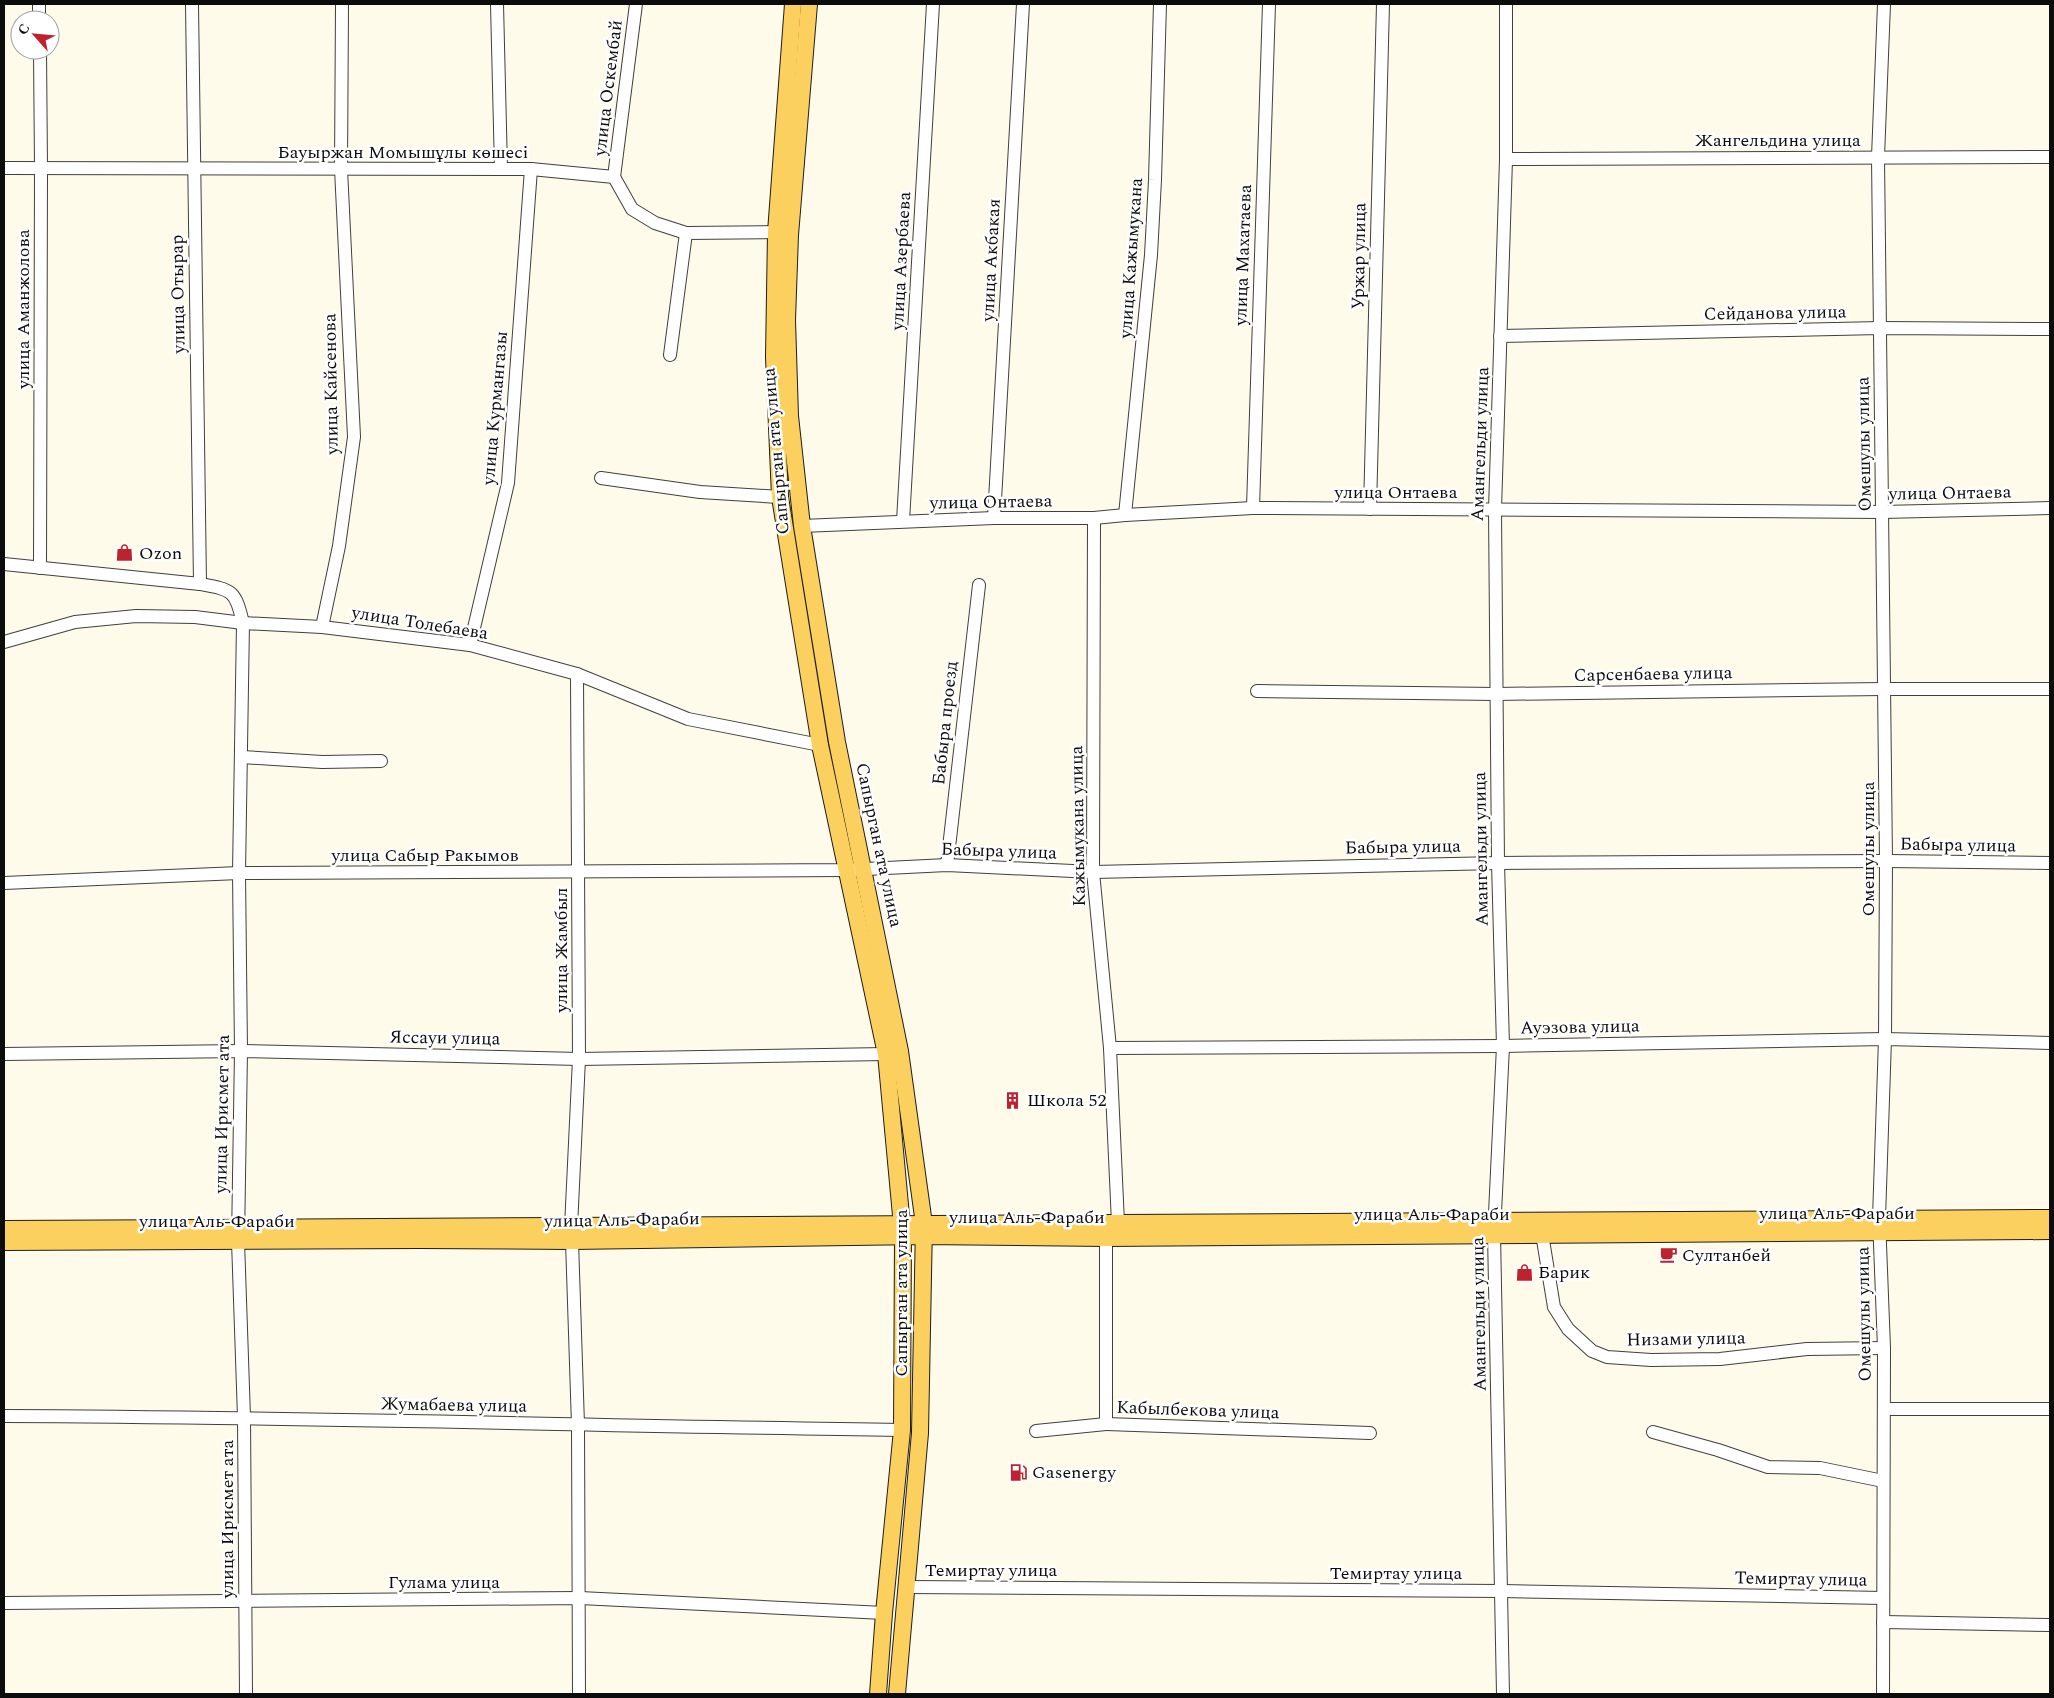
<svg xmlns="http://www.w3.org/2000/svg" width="2054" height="1698" viewBox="0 0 2054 1698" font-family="Spectral,serif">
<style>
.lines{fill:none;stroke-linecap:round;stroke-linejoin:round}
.minor-casing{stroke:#3f3f3f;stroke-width:14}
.major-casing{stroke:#1d1d1d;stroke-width:18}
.minor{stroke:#fff;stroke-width:12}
.major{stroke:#fbd05f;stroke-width:16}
.labels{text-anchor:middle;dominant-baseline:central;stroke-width:5;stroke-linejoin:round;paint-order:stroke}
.street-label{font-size:18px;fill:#0c0c0c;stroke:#fff}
.poi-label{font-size:18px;fill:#0c0c0c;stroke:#fff;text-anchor:start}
</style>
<rect width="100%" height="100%" fill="#fffbeb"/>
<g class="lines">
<defs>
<g id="minor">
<polyline points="39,4 39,20"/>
<polyline points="192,4 200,584"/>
<polyline points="497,4 501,169"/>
<polyline points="1506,159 2050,157"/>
<polyline points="4,168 531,169 614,177 632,209 655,223 686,233 776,232"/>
<polyline points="614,177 636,4"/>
<polyline points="1500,336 1880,328 2050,329"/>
<polyline points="670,355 686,233"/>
<polyline points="601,478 700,492 780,497"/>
<polyline points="1253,508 1269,4"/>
<polyline points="1370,509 1383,4"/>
<polyline points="1125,515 1151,255 1155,180 1160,4"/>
<polyline points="994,518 1023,4"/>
<polyline points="1094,518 1093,872 1110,1048 1118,1223"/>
<polyline points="903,521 933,4"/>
<polyline points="802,526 994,518 1094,518 1125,515 1253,508 1882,512 2050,508"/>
<path d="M 4,564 L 200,584 C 233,590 235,590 243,623 L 239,873 L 241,1051 L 238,1241 L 244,1417 L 246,1694"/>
<polyline points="40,568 41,168 40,50"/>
<polyline points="322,627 339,546 354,437 341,169 342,4"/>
<polyline points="4,642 75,622 136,616 195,617 243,623 322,627 470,645 577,674 688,719 820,745"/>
<polyline points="470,645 508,483 531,169"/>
<polyline points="1257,691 1496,694 1884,689 2050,689"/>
<polyline points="242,757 322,762 381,761"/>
<polyline points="947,865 979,585"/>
<polyline points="4,883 239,873 846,870 947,865 1093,872 1498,863 1886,861 2050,863"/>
<polyline points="1110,1048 1503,1046 1885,1039 2050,1043"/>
<polyline points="4,1054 241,1051 579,1059 886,1054"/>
<polyline points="571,1227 579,1059 577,674"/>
<polyline points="1106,1230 1106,1424 1370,1433"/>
<polyline points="1542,1234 1554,1307 1568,1329 1592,1351 1607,1357 1651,1360 1720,1359 1807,1349 1884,1348"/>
<polyline points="572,1241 578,1425 579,1694"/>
<polyline points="1884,1409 2050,1409"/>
<path d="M 4,1416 C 303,1417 603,1426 902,1430"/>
<polyline points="1036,1431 1106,1424"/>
<polyline points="1653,1432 1718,1450 1768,1467 1820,1468 1883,1481"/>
<polyline points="908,1587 1502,1591 1883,1598"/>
<polyline points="4,1603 580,1598 884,1613"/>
<polyline points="1883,1622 2050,1625"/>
<polyline points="1503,1694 1494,1234 1503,1046 1498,863 1495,510 1506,159 1506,4"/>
<polyline points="1883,1694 1884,1348 1879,1218 1885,1039 1886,861 1878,157 1884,4"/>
</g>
<g id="major">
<polyline points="793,4 776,232 774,357 780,497 820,745 886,1054 903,1237 902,1430 884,1613 878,1694"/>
<polyline points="809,4 790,235 787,320 790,416 802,526 837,742 900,1051 924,1224 920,1433 897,1694"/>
<polyline points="4,1229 2050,1218"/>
<polyline points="4,1242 419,1240 572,1241 923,1236 1106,1238 2050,1231"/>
</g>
</defs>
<use href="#minor" class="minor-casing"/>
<use href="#major" class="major-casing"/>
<use href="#minor" class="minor"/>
<use href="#major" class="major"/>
</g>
<defs>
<symbol id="shop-bare" viewBox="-9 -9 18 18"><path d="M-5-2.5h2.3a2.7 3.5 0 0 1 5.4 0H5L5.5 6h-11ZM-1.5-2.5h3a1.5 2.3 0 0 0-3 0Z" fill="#be222e" stroke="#fff" stroke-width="2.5" paint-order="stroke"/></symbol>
<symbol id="building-bare" viewBox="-9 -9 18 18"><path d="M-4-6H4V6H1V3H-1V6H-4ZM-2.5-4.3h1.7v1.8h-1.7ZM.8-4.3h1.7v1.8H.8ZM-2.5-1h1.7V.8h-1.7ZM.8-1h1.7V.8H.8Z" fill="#be222e" stroke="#fff" stroke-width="2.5" paint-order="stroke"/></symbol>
<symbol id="cafe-bare" viewBox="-9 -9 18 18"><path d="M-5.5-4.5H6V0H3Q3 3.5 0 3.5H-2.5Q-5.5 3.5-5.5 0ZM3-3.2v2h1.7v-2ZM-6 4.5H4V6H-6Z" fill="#be222e" stroke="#fff" stroke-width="2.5" paint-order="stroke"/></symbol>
<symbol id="fuel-bare" viewBox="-9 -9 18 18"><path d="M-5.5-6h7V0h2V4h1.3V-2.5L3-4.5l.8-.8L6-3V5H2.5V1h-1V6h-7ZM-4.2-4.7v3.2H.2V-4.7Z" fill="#be222e" stroke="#fff" stroke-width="2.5" paint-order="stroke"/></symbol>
</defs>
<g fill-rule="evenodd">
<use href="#shop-bare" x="112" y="540" width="25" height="25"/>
<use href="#building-bare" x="1000" y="1088" width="25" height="25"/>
<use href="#cafe-bare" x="1656" y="1242" width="25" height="25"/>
<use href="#shop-bare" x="1512" y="1260" width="25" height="25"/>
<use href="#fuel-bare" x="1006" y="1460" width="25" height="25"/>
</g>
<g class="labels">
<g class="street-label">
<text transform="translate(608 88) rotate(-83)">улица Оскембай</text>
<text x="1778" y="140">Жангельдина улица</text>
<text x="403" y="152">Бауыржан Момышұлы көшесі</text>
<text transform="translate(1243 255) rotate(-88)">улица Махатаева</text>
<text transform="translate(1359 256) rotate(-89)">Уржар улица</text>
<text transform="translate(1131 258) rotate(-86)">улица Кажымукана</text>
<text transform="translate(991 260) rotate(-87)">улица Акбакая</text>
<text transform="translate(901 261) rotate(-87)">улица Азербаева</text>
<text transform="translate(178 294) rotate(-91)">улица Отырар</text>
<text transform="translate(23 309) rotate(-90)">улица Аманжолова</text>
<text transform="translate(1775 313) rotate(-1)">Сейданова улица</text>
<text transform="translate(331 384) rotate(-91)">улица Кайсенова</text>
<text transform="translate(495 408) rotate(-85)">улица Курмангазы</text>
<text transform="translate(1480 444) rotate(-88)">Амангельди улица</text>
<text transform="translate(1864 444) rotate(-91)">Омешулы улица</text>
<text transform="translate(776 451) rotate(-95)">Сапырган ата улица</text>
<text x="1396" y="492">улица Онтаева</text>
<text transform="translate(1950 493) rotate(-1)">улица Онтаева</text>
<text transform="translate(991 502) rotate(-1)">улица Онтаева</text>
<text transform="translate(420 623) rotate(9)">улица Толебаева</text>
<text transform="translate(1653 674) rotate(-1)">Сарсенбаева улица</text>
<text transform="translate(945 723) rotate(-84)">Бабыра проезд</text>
<text transform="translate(1078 826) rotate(-91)">Кажымукана улица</text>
<text transform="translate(879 845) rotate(78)">Сапырган ата улица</text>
<text transform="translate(1958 845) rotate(1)">Бабыра улица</text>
<text transform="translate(1403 847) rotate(-1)">Бабыра улица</text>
<text transform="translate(1481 849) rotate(-91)">Амангельди улица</text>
<text transform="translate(1868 849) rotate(-90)">Омешулы улица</text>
<text transform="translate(999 851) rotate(2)">Бабыра улица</text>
<text x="425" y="855">улица Сабыр Ракымов</text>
<text transform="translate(561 950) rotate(-90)">улица Жамбыл</text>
<text transform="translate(1580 1027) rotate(-1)">Ауэзова улица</text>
<text transform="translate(445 1038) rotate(1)">Яссауи улица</text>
<text transform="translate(222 1114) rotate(-89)">улица Ирисмет ата</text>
<text x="1837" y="1213">улица Аль-Фараби</text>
<text x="1432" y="1214">улица Аль-Фараби</text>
<text x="1027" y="1217">улица Аль-Фараби</text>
<text transform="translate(622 1220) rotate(-1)">улица Аль-Фараби</text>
<text x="217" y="1221">улица Аль-Фараби</text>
<text transform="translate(901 1293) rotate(-90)">Сапырган ата улица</text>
<text transform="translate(1479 1314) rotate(-91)">Амангельди улица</text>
<text transform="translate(1864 1314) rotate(-91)">Омешулы улица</text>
<text transform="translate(1686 1339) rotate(-1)">Низами улица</text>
<text transform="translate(454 1405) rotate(1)">Жумабаева улица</text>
<text transform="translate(1198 1410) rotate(2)">Кабылбекова улица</text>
<text transform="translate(227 1519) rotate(-90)">улица Ирисмет ата</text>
<text x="991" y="1570">Темиртау улица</text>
<text x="1396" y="1573">Темиртау улица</text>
<text transform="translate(1801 1579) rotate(1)">Темиртау улица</text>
<text x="444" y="1582">Гулама улица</text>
</g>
<g class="poi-label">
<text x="139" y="553">Ozon</text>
<text x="1027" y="1100">Школа 52</text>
<text x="1682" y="1255">Султанбей</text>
<text x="1538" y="1272">Барик</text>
<text x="1032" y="1472">Gasenergy</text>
</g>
</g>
<rect width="2054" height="1698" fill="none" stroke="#0c0c0c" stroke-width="10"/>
<g transform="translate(35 35) rotate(297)"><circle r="24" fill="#ffffff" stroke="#9e9e9e"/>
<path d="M0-4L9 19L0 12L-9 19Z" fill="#be222e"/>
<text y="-8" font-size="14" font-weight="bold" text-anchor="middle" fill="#0c0c0c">С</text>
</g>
</svg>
